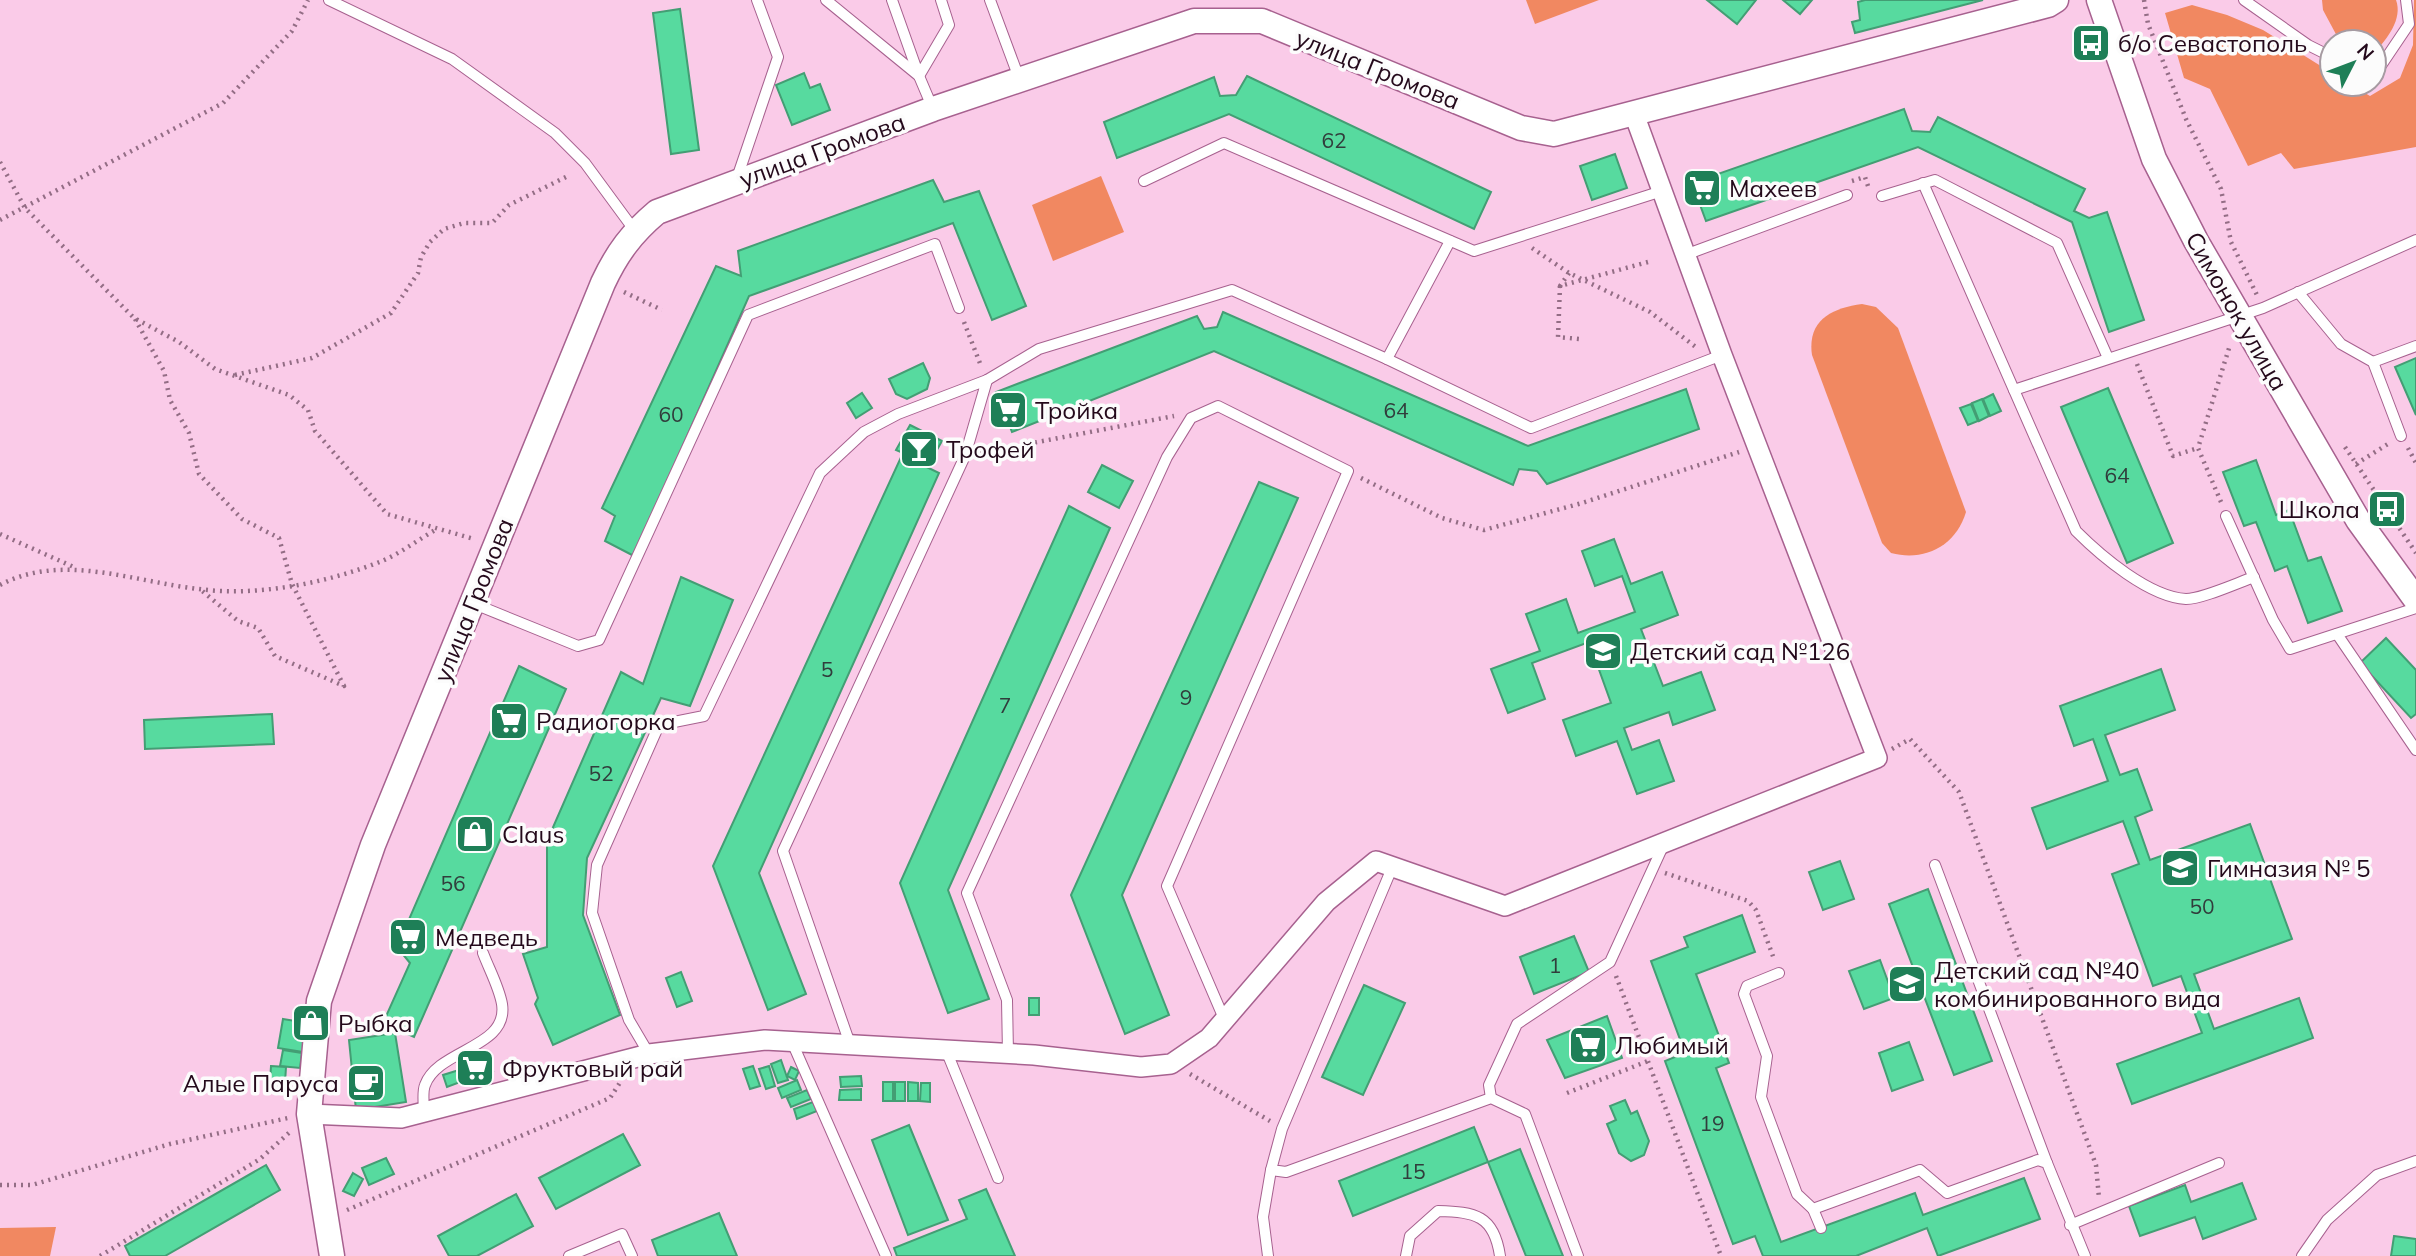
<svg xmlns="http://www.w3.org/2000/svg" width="2416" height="1256" viewBox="0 0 2416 1256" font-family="Mulish,sans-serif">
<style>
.green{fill:#f18861}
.building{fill:#57da9f;stroke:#439e74;stroke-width:2}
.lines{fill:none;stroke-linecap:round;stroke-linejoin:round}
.service-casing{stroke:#a7618f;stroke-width:12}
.minor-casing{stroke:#a7618f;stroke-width:22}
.tertiary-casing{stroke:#a7618f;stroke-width:27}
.path{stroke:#936d85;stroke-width:4.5;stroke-dasharray:2 5;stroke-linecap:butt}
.service{stroke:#fff;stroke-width:10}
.minor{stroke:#fff;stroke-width:19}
.tertiary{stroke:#fff;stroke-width:24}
.labels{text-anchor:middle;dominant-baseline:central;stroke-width:7;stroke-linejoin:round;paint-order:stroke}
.number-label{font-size:21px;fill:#313d3c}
.poi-label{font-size:24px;fill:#24091b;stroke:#fcfcfc;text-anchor:start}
.street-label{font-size:24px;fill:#24091b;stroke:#fcfcfc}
</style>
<rect width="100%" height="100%" fill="#facbe8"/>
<g class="green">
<polygon points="1526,0 1599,0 1535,24"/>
<path d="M 2322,0 L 2396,0 C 2403,19 2387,39 2375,52 L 2374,42 L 2348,42 L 2338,38 L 2323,10 Z"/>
<polygon points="2414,0 2416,0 2416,147 2294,169 2281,153 2248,166 2210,89 2184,78 2165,13 2192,5 2227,15 2263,30 2332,73 2332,84 2350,84 2370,96 2400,78 2413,45"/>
<polygon points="1101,176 1124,232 1053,261 1032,205"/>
<path d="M 1862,304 L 1876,307 L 1898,328 L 1966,512 C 1956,546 1924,562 1891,553 L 1882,543 L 1812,355 C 1807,321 1831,308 1862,304 Z"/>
<polygon points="56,1227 50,1256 0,1256 0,1228"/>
</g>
<g class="building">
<polygon points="1707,0 1756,0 1737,24"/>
<polygon points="1783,0 1812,0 1800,14"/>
<polygon points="1865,0 1983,0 1855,33 1852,22 1860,20 1858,2"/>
<polygon points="680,9 699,150 671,154 653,13"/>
<polygon points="804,73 810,88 820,84 830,110 792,125 776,85"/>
<polygon points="1247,76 1491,192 1474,229 1229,114 1117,158 1104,122 1214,77 1220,96 1236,95"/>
<polygon points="1904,109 1912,131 1930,132 1938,117 2085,189 2074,211 2089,218 2107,212 2144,320 2109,332 2072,222 1918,147 1706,221 1692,183"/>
<polygon points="1615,154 1627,188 1592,200 1580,166"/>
<polygon points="933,180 944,202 979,191 1026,306 992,320 953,223 749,296 634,556 605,541 615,516 602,508 716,266 741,276 738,251"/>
<polygon points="1223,312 1528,446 1686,389 1699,429 1547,484 1537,471 1519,469 1513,485 1214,351 1012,432 996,392 1197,316 1204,329 1217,327"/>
<polygon points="2416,358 2416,415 2395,367"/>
<polygon points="923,363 930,378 927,389 907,399 896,394 889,379"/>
<polygon points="2108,388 2173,543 2127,563 2061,407"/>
<polygon points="862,393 872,408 856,418 847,403"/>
<polygon points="1993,394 2001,411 1990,416 1983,399"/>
<polygon points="1982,399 1989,416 1979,421 1972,403"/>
<polygon points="1971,404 1978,421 1968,425 1960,408"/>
<polygon points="910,425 942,441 929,464 896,450"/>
<polygon points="902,455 939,473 759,873 806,994 768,1010 713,866"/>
<polygon points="2256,460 2276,515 2289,510 2308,561 2321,557 2342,611 2308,623 2287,566 2275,571 2256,522 2244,526 2223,472"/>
<polygon points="1102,465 1133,481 1119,508 1088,492"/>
<polygon points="1259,482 1298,498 1122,895 1169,1015 1125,1034 1071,895"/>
<polygon points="1069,506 1110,528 948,890 989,999 948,1013 900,883"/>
<polygon points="1614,539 1631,584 1662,572 1678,615 1641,629 1663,686 1701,672 1715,710 1673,725 1669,712 1624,728 1632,750 1659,740 1674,781 1637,794 1617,741 1576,756 1563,720 1611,703 1589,642 1532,663 1545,699 1508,713 1491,669 1540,651 1526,614 1566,599 1578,633 1635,612 1622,576 1595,586 1582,551"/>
<polygon points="681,577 733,600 690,706 661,698 587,858 583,915 620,1015 553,1045 535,1004 538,998 523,954 547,947 547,841 621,672 643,684"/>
<polygon points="2386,638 2416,670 2416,714 2411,718 2360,663"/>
<polygon points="519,666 566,689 414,1037 383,1023 410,963 397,947"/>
<polygon points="2161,669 2175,710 2105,735 2120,775 2137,769 2152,810 2135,817 2150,860 2250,824 2292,939 2194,974 2214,1029 2299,998 2313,1038 2132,1104 2117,1064 2202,1033 2181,976 2153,986 2112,874 2139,864 2123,821 2047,849 2032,808 2108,781 2093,739 2074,746 2060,706"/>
<polygon points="272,714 274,744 145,749 144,720"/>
<polygon points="1840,861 1854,899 1823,910 1809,872"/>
<polygon points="1928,889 1992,1061 1954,1075 1889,904"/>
<polygon points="1742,915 1755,952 1696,974 1729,1063 1716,1068 1781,1242 1915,1193 1923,1215 2024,1178 2040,1219 1938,1256 1927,1228 1856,1256 1763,1256 1755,1236 1733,1244 1665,1061 1685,1053 1651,961 1688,947 1684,937"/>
<polygon points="1574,936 1589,972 1534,994 1520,957"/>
<polygon points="1880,960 1894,998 1864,1009 1849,971"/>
<polygon points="681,972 692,1001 677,1007 666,978"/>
<polygon points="1364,985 1405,1003 1363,1095 1322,1077"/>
<rect x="1029" y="998" width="10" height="17"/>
<polygon points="1607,1016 1622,1058 1565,1078 1547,1040"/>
<polygon points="283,1019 308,1023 303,1052 278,1048"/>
<polygon points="395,1033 406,1102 356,1110 349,1040"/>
<polygon points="1909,1042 1923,1080 1892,1091 1879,1053"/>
<polygon points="283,1050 302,1053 300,1068 280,1066"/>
<polygon points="487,1055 493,1071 464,1081 458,1064"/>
<polygon points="781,1060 788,1080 778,1083 771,1064"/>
<polygon points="271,1066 286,1067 285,1083 270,1082"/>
<polygon points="753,1066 760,1086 750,1089 743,1069"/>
<polygon points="769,1066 775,1086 766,1089 759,1069"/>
<polygon points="791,1067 799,1071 795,1080 787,1076"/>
<polygon points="459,1070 463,1081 447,1087 443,1075"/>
<polygon points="861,1076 862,1086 841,1087 840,1077"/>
<polygon points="797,1080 801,1090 782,1098 778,1088"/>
<rect x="883" y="1082" width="10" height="19"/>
<rect x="895" y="1082" width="10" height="19"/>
<polygon points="908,1082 918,1083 918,1101 908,1101"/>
<polygon points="921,1083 930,1083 930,1102 920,1101"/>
<polygon points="861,1089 861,1100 839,1100 840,1090"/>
<polygon points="807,1090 811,1099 791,1107 787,1098"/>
<polygon points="1625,1100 1631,1114 1637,1111 1649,1141 1644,1155 1631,1161 1619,1153 1607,1124 1616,1120 1610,1106"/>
<polygon points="813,1102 817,1111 797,1119 794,1109"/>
<polygon points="909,1125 948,1220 908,1235 872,1140"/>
<polygon points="1474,1127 1488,1162 1353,1216 1339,1181"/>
<polygon points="623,1134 640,1165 556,1209 539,1178"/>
<polygon points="1520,1149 1563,1256 1526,1256 1488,1162"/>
<polygon points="386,1158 394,1174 369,1185 362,1168"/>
<polygon points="266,1165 280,1190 165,1256 130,1256 125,1246"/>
<polygon points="353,1173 363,1179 354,1196 343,1191"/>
<polygon points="2242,1183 2256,1219 2203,1239 2195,1217 2140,1236 2129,1206 2185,1185 2191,1202"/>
<polygon points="986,1189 1015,1256 897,1256 894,1248 967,1219 959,1200"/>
<polygon points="516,1194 533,1226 477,1256 449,1256 438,1236"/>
<polygon points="719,1213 737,1256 658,1256 652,1240"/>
<polygon points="2394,1236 2416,1239 2416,1256 2391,1256"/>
</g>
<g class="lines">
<defs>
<g id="service">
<polyline points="329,0 452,59 555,133 585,163 635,231"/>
<polyline points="826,0 919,76 933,109"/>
<polyline points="892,0 919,76 949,25 941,0"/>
<polyline points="990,0 1019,78"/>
<polyline points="2244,0 2308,45 2332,57"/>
<polyline points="2374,76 2409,24 2406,0"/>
<polyline points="737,178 778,57 757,0"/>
<polyline points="1144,181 1224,143 1474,251 1662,191"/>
<path d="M 1923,183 L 2076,531 C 2101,556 2149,597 2186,599 C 2202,599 2237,583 2254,577"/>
<polyline points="1882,196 1935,180 2057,243 2108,358"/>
<polyline points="1685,255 1847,195"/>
<polyline points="2298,292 2341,344 2373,362 2401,436"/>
<polyline points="1387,359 1531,428 1722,355"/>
<polyline points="2373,362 2416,346"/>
<polyline points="987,380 1039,349 1232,290 1387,359 1450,241"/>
<polyline points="2014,390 2263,308 2416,240"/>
<polyline points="2226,516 2273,620 2290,649 2416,608"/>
<polyline points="472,603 578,646 599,640 748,315 935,244 959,308"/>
<polyline points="2337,634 2416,750"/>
<polyline points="1935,865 2047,1163"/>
<polyline points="1392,868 1282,1129 1271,1170 1286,1172 1491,1098 1525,1114 1578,1256"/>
<polyline points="1779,973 1747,986 1744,994 1767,1056 1761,1097 1797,1194 1813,1209 1920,1170 1947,1193 2038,1160 2047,1163 2085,1256"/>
<polyline points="792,1042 886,1256"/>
<polyline points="946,1050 998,1178"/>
<polyline points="1008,1053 1007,1000 967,893 1167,457 1191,418 1218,406 1348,471 1167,886 1225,1021"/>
<polyline points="649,1054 629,1020 592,913 597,865 659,725 704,716 820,473 864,432 898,414 987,380 965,456 783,851 850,1044"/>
<polyline points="1491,1098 1489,1085 1517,1024 1610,962 1664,844"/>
<path d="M 424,1112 C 424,1104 422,1092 425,1085 C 438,1049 509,1048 502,1004 C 499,987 489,969 483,953"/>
<polyline points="1813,1209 1821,1228"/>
<polyline points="2070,1225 2219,1163"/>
<polyline points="569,1256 622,1234 632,1256"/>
<polyline points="1268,1256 1263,1217 1271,1170"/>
<path d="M 1406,1256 L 1410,1236 L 1438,1211 C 1475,1212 1494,1215 1500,1256"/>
<polyline points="2302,1256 2327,1220 2377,1175 2416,1161"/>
</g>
<polyline id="minor" points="309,1114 401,1118 649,1054 765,1040 1034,1055 1141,1067 1171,1064 1209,1038 1326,902 1376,861 1505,906 1877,758 1722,355 1634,114"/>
<g id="tertiary">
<polyline points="2099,0 2154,159 2196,241 2358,520 2416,600"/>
<path d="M 332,1256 L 309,1114 L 319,1001 L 373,845 L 603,283 C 617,253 632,233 657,212 L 933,109 L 1194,21 L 1262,21 L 1521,128 L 1554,134 L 2048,5 L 2056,0"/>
</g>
</defs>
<use href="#service" class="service-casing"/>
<use href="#minor" class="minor-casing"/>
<use href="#tertiary" class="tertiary-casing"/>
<g class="path">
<polyline points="2144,0 2148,24 2186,119 2221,189 2231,242 2257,295"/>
<polyline points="0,162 25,208 134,318 179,342 215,369 289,395 308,410 315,431 387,514 474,539"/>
<polyline points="1852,181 1865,177 1869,189"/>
<polyline points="0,220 223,103 292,31 308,0"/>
<polyline points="1532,248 1569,273 1650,312 1697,348"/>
<polyline points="1569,273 1560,286 1648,262"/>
<polyline points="1560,286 1558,337 1579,339"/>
<polyline points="624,292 662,310"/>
<polyline points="135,319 164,371 170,400 189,433 199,474 242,519 279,538 292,584 344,686 275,656 258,628 238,621 201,590"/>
<polyline points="964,322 981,366"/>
<polyline points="2137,364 2173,456 2198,448"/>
<polyline points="235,375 312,358 391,313 418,273 421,257 430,242 444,229 464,223 492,223 509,205 570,175"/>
<polyline points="2345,447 2416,553"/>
<polyline points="2408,448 2416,463"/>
<polyline points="980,453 1174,416"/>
<polyline points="2356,464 2391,442"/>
<polyline points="1361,478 1442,518 1484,530 1582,503 1739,452"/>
<polyline points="2221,502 2198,448 2230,345"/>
<polyline points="0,534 76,568"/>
<path d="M 0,585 C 62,552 134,582 199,589 C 257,597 327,583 382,561 C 401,553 419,539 437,529"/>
<polyline points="1892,749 1910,739 1959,792 2096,1165 2099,1198"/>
<polyline points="1665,873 1748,901 1756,910 1774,959"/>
<polyline points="1616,976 1721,1256"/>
<polyline points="1190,1074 1270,1121"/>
<polyline points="1567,1093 1648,1061"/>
<polyline points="0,1185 32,1185 170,1144 288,1118"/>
<polyline points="347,1210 610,1098 621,1081"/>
<polyline points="100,1256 260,1159 291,1131"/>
</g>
<use href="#service" class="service"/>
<use href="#minor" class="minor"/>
<use href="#tertiary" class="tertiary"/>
</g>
<defs>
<symbol id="bus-square" viewBox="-11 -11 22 22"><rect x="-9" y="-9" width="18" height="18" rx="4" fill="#1e7f57" stroke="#fcfcfc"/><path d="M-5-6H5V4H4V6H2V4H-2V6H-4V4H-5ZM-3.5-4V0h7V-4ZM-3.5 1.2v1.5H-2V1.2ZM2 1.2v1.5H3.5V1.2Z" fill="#fff"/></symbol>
<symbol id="supermarket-square" viewBox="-11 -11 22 22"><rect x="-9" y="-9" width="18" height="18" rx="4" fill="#1e7f57" stroke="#fcfcfc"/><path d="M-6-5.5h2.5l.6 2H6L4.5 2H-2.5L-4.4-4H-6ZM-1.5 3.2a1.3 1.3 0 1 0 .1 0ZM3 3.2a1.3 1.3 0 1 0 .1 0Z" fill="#fff"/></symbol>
<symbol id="bar-square" viewBox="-11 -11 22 22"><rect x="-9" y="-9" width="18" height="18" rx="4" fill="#1e7f57" stroke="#fcfcfc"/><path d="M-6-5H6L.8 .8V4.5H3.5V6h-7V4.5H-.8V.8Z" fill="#fff"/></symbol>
<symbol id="school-square" viewBox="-11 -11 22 22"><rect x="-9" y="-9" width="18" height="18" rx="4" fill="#1e7f57" stroke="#fcfcfc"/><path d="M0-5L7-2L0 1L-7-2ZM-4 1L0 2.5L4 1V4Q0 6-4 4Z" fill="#fff"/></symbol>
<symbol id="shop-square" viewBox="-11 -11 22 22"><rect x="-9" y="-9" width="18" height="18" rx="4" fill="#1e7f57" stroke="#fcfcfc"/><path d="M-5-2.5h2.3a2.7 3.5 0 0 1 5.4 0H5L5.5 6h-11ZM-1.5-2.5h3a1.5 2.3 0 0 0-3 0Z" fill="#fff"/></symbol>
<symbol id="cafe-square" viewBox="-11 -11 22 22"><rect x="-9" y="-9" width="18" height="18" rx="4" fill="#1e7f57" stroke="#fcfcfc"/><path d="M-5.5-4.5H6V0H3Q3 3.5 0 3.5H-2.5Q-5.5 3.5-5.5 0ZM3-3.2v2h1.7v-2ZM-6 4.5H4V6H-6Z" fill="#fff"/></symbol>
</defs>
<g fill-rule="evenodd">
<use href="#bus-square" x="2069" y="21" width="44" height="44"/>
<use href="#supermarket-square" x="1680" y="166" width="44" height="44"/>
<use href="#supermarket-square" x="986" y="388" width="44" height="44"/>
<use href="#bar-square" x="897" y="427" width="44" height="44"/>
<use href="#bus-square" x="2365" y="487" width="44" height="44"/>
<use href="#school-square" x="1581" y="629" width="44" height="44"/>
<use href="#supermarket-square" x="487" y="699" width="44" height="44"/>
<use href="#shop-square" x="453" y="812" width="44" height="44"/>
<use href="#school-square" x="2158" y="846" width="44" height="44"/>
<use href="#supermarket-square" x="386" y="915" width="44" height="44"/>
<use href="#school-square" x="1885" y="962" width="44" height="44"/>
<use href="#shop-square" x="289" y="1001" width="44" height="44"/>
<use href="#supermarket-square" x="1566" y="1023" width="44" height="44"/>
<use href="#supermarket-square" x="453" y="1046" width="44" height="44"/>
<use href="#cafe-square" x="344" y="1061" width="44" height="44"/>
</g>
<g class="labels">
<g class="number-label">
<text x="1334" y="140">62</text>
<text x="1396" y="410">64</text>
<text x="671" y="414">60</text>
<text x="2117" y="475">64</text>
<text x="827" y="669">5</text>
<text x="1186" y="697">9</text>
<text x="1005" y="705">7</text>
<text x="601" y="773">52</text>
<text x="453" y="883">56</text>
<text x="2202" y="906">50</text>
<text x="1555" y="965">1</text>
<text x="1712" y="1123">19</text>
<text x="1413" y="1171">15</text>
</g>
<g class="poi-label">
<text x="2118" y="43">б/о Севастополь</text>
<text x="1729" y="188">Махеев</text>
<text x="1035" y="410">Тройка</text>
<text x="946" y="449">Трофей</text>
<text x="2360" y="509" text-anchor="end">Школа</text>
<text x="1630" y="651">Детский сад №126</text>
<text x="536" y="721">Радиогорка</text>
<text x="502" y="834">Claus</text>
<text x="2207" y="868">Гимназия № 5</text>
<text x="435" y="937">Медведь</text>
<text x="1934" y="970">Детский сад №40<tspan x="1934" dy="28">комбинированного вида</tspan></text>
<text x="338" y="1023">Рыбка</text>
<text x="1615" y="1045">Любимый</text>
<text x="502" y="1068">Фруктовый рай</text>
<text x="339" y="1083" text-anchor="end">Алые Паруса</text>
</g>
<g class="street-label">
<text transform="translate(1378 69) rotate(22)">улица Громова</text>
<text transform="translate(822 150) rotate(-20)">улица Громова</text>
<text transform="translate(2237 311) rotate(60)">Симонок улица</text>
<text transform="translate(473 600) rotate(-68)">улица Громова</text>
</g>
</g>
<g transform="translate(2353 63) rotate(48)"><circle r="33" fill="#fcfcfc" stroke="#a69ba2" stroke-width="2"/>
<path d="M0-5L12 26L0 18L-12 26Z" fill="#1e7f57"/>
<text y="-10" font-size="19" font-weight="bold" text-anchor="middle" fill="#24091b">N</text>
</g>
</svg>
